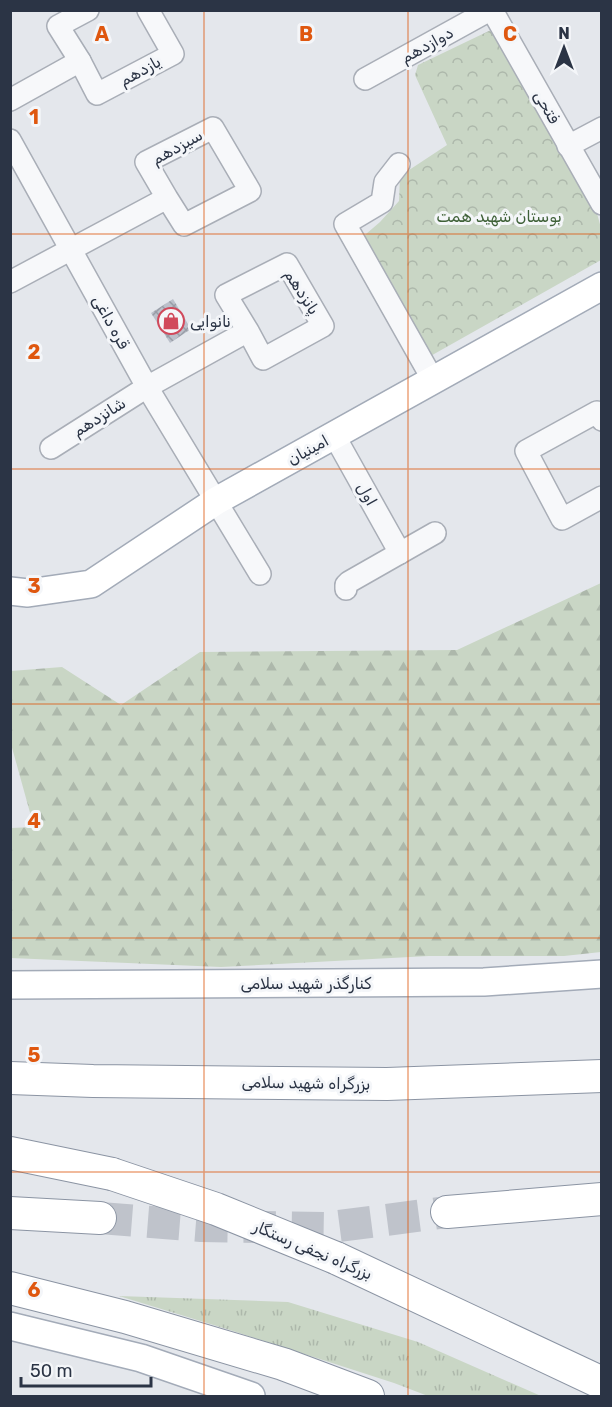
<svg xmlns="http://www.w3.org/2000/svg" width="612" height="1407" viewBox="0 0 612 1407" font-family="Rubik,'Noto Sans Arabic',sans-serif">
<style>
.grass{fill:url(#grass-tufts)}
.forest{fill:url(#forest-firs)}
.park{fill:url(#park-crowns)}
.building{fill:url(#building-cross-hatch)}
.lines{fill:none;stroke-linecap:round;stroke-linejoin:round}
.highway-tunnel{stroke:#bfc3cb;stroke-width:32;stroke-dasharray:32 16;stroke-linecap:butt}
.minor-casing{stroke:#a9aeb7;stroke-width:24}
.major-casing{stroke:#a3abb8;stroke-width:30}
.highway-casing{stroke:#8b94a3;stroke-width:34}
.minor{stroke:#f7f8fa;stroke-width:21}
.major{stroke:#fff;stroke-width:27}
.highway{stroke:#fff;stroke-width:32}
.highway-bridge-casing{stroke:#8b94a3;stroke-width:34;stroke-linecap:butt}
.highway-bridge{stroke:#fff;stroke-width:32}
.grid{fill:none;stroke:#df570f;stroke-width:1.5;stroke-opacity:0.55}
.labels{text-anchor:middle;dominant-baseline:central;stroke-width:6;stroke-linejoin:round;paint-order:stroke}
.street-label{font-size:16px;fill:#2b3445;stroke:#f4f6f9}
.park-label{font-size:16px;fill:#3f6138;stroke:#f4f6f9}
.poi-label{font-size:16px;fill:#2b3445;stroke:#f4f6f9;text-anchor:start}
.grid-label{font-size:20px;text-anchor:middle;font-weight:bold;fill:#df570f;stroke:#f4f6f9;stroke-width:6;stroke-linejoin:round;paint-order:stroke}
</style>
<defs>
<pattern id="grass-tufts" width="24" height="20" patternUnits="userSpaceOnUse" patternTransform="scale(1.5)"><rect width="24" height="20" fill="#c9d6c5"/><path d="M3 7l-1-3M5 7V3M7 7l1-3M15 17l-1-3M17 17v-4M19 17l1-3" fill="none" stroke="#adb8ab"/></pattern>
<pattern id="forest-firs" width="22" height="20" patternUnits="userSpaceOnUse" patternTransform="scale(1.5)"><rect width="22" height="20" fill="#c9d6c5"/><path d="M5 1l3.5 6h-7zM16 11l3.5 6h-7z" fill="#adb8ab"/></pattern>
<pattern id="park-crowns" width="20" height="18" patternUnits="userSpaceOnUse" patternTransform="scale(1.5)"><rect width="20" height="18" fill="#c9d6c5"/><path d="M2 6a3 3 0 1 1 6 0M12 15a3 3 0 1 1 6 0" fill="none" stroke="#adb8ab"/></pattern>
<pattern id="building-cross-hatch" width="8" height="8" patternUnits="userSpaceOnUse" patternTransform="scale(1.5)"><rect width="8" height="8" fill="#bbc0ca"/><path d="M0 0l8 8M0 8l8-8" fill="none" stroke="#989da6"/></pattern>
</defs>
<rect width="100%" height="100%" fill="#e4e7ec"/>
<polygon class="grass" points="119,1296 288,1302 418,1342 541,1396 428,1396 394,1383 233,1331"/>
<polygon class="forest" points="601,583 601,952 564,956 429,956 221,967 11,958 11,828 34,827 11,744 11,671 62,667 121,705 200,652 457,650"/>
<polygon class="park" points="493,29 595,206 601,228 601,260 427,358 359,240 380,222 399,201 400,176 447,145 415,75 418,65"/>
<polygon class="building" points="173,299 191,329 170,343 151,313"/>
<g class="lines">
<polyline class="highway-tunnel" points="100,1218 201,1226 324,1228 447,1212"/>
<defs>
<g id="minor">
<polyline points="88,10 58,26 80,61 97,94 173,54 148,10"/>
<polyline points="492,10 602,204"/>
<polyline points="365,79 490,10"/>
<polyline points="10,100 80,61"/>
<polyline points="10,140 147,387 260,574"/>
<polyline points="568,146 602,128"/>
<polyline points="399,164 385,182 382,202 345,224 433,380"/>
<polyline points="10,282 167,198 146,162 213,128 250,191 184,225 167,198"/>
<polyline points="602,420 597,412 526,451 562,519 602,497"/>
<polyline points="334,435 400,553"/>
<polyline points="51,448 147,387 248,331 226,295 287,264 323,326 263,359 248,331"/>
<polyline points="346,589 346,585 349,582 435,533"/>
</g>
<g id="major">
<polyline points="10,591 28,593 91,584 216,501 602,286"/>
<polyline points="10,985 484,982 602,974"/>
<polyline points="10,1326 141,1358 251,1396"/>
</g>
<g id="highway">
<polyline points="10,1078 93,1081 387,1084 602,1076"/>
<polyline points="10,1153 112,1174"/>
<polyline points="447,1212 602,1199"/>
<polyline points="10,1213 100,1218"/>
<polyline points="336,1258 602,1383"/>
<polyline points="10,1288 125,1317 283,1364 368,1396"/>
</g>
</defs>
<use href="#minor" class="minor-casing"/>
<use href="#major" class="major-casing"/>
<use href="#highway" class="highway-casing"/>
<use href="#minor" class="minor"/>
<use href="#major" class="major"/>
<use href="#highway" class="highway"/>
<defs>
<polyline id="highway-bridge" points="112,1174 216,1209 336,1258"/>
</defs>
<use href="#highway-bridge" class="highway-bridge-casing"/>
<use href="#highway-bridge" class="highway-bridge"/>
</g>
<path class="grid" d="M 204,10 L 204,1396M 408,10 L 408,1396M 10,234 L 602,234M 10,469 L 602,469M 10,704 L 602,704M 10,938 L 602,938M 10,1172 L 602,1172"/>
<defs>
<symbol id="shop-ring" viewBox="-11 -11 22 22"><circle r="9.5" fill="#f4f6f9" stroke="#d1495b" stroke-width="1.5"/><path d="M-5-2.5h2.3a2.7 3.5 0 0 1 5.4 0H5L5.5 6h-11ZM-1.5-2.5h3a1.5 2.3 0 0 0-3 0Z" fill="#d1495b"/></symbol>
</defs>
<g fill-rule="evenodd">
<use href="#shop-ring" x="156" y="306" width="30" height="30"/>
</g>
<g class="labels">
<g class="street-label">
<text transform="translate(427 45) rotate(-29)">دوازدهم</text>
<text transform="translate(140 71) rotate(-29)">یازدهم</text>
<text transform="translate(547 107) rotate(60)">فتحی</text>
<text transform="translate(177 147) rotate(-29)">سیزدهم</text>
<text transform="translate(302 292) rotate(57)">پانزدهم</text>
<text transform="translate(111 322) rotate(61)">قره داغی</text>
<text transform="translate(99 417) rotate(-32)">شانزدهم</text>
<text transform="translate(308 450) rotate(-29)">امینیان</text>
<text transform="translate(367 494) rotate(61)">اول</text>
<text x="306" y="983">کنارگذر شهید سلامی</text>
<text transform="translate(306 1083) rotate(1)">بزرگراه شهید سلامی</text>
<text transform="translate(313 1250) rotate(23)">بزرگراه نجفی رستگار</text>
</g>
<g class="park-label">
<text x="499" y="216">بوستان شهید همت</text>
</g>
<g class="poi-label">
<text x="190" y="321">نانوایی</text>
</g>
</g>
<g class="grid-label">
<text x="102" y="41">A</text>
<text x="306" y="41">B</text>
<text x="510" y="41">C</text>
<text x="34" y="124">1</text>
<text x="34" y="359">2</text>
<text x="34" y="593">3</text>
<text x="34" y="828">4</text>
<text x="34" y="1062">5</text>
<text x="34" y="1297">6</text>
</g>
<rect width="612" height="1407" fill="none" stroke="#2b3445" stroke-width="24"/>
<g transform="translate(564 48)" stroke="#f4f6f9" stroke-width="4.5" paint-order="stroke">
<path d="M0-4.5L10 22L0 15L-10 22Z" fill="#2b3445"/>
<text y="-9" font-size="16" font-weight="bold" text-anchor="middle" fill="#2b3445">N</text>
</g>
<path d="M21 1377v9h130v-9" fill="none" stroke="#2b3445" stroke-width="3"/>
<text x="30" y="1377" font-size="18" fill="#2b3445" stroke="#f4f6f9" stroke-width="4.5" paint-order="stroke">50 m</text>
</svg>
